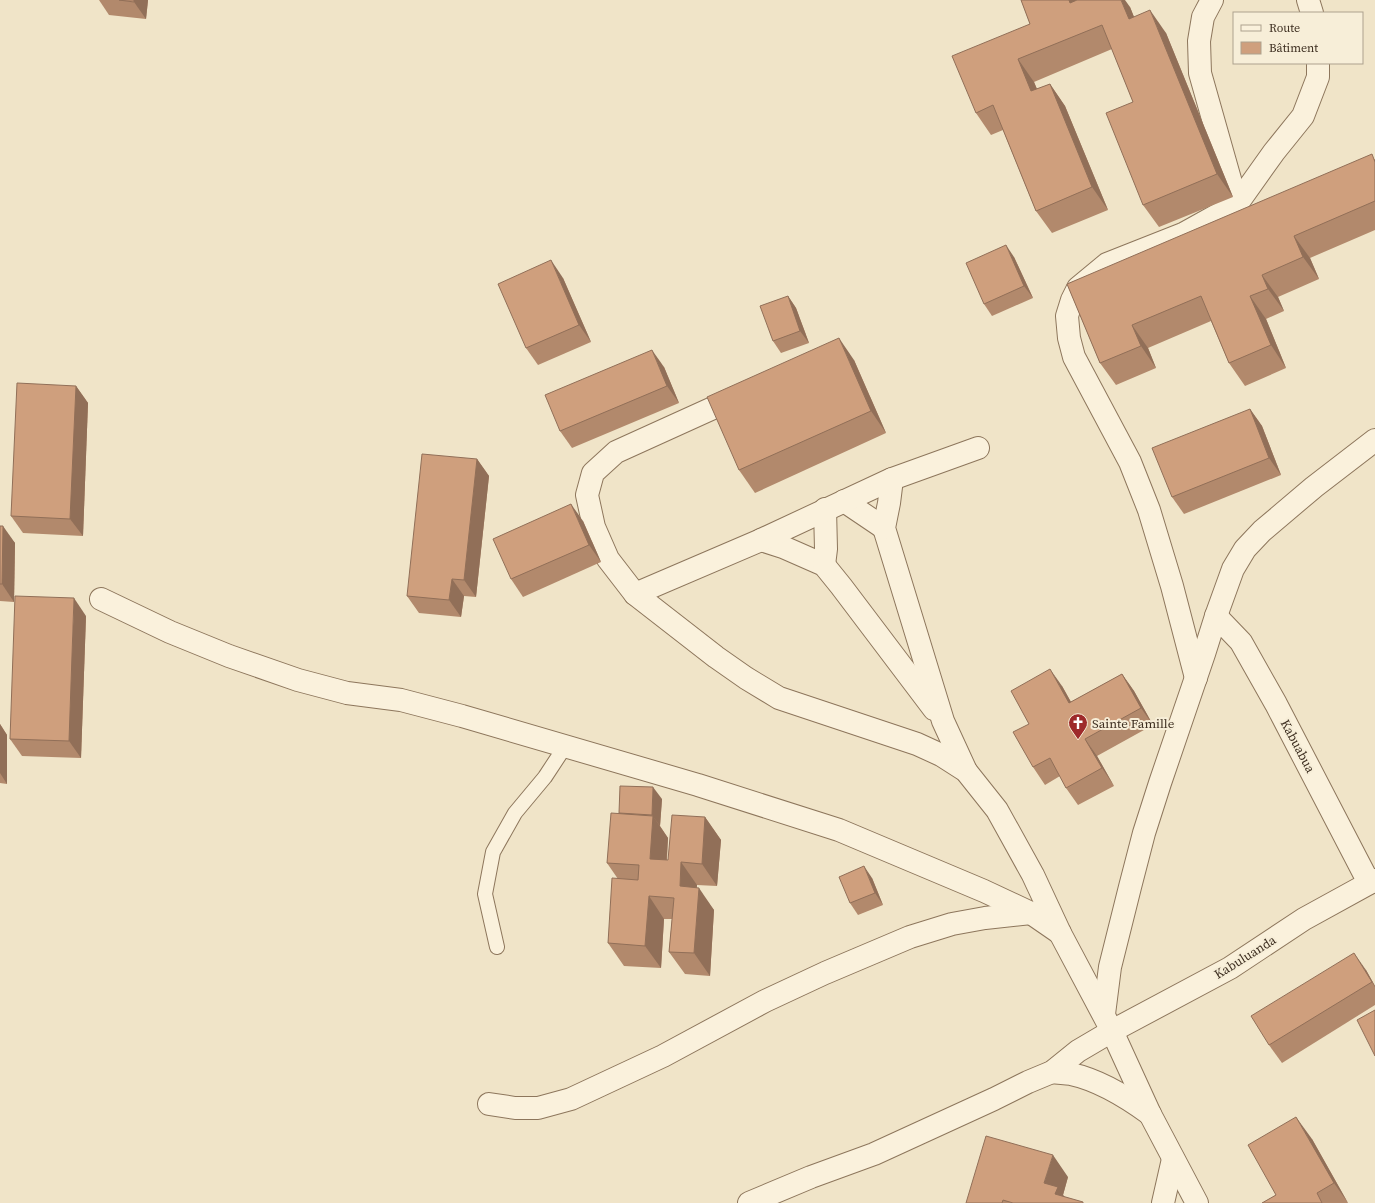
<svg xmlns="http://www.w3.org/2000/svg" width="1375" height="1203" viewBox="0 0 1375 1203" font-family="'Source Serif 4',serif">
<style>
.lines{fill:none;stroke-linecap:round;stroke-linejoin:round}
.lane-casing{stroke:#8d765c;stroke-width:16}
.street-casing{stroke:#8d765c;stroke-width:24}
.lane{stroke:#faf1dc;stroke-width:14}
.street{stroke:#faf1dc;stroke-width:22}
.wall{fill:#b2896c}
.shaded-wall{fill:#916f58}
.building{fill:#cf9f7d;stroke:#916f58}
.labels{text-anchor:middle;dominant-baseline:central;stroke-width:4;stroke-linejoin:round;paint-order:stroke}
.poi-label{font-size:13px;fill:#3d2e20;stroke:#f7eed8;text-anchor:start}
.street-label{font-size:13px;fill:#3d2e20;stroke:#f7eed8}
</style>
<rect width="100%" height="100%" fill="#f0e4c8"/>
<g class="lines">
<defs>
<polyline id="lane" points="497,947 485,894 493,852 515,813 545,777 566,745"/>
<g id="street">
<polyline points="1212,0 1203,17 1199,41 1200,73 1237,204"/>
<polyline points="1308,0 1312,13"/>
<polyline points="713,408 616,452 593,473 587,495 594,527 608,559 635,594 716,657 746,678 779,698 917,744 941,755 966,771 997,810 1033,875 1060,933 1112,1031 1150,1114 1197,1203"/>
<polyline points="892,479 889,503 884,528 943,721 966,771"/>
<polyline points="844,501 884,528"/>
<polyline points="761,540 783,547 824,565 841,586 934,709"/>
<polyline points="824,565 826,549 825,509"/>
<polyline points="635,594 761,540 892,479 978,448"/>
<polyline points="101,599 170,632 229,656 298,680 347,693 401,700 462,716 698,785 839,830 984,891 1031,913 1060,933"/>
<polyline points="1216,616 1241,642 1276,704 1369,883"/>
<polyline points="1196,678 1172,586 1149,510 1130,462 1074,357 1069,338 1067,316 1072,300 1078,288 1107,264 1183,234 1237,204 1274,152 1303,116 1318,77 1318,63"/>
<polyline points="1104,1014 1110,967 1130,887 1144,833 1160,783 1204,654 1216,616 1233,569 1245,549 1262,531 1314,487 1375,440"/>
<path d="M 1052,1072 C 1059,1073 1065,1073 1071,1074 C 1099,1080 1128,1098 1150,1114"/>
<polyline points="489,1104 515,1108 538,1108 571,1099 663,1056 765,1001 825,973 910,937 952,924 985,918 1031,913"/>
<polyline points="749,1203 811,1177 874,1154 994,1099 1028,1082 1052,1072 1078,1051 1112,1031 1230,968 1304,919 1375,880"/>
<polyline points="1163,1203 1173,1159"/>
</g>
</defs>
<use href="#lane" class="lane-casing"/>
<use href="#street" class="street-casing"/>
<use href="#lane" class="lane"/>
<use href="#street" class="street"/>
</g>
<g class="wall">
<polygon points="99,0 148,0 146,19 109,15"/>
<polygon points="1021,0 1075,0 1130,7 1134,17 1166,33 1233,197 1159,227 1143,205 1133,102 1112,49 1034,82 1037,89 1050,84 1065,106 1108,210 1052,233 1036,211 1003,130 991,135 976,113 1030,24"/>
<polygon points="1375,159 1375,230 1310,258 1319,279 1278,297 1284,311 1266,319 1286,368 1245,386 1229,363 1211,321 1148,348 1156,368 1116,385 1100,363 1067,284"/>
<polygon points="1014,257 1033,298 992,316 984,304"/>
<polygon points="563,278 591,342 538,365 526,348"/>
<polygon points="788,296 796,308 809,343 781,353 773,341"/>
<polygon points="854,360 886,433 755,493 739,470"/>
<polygon points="664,367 679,403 572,448 560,431"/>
<polygon points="76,386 88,403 83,536 23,533 11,516"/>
<polygon points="1250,409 1262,426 1281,475 1184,514 1172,497"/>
<polygon points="477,459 489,476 476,597 464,596 461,617 419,613 407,596"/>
<polygon points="583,521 601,562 523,597 511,579"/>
<polygon points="0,526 15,543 14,602 0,601"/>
<polygon points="86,616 81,758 22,756 10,739"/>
<polygon points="1122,674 1134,691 1153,725 1097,756 1114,786 1078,805 1066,788 1060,776 1045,785 1033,767 1029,724 1062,686 1071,702"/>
<polygon points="0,724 7,735 7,784 0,783"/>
<polygon points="662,799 660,826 668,838 667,860 668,860 705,817 721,840 717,886 697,885 697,888 714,910 710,976 685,974 669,952 672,919 664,919 661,968 624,966 608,943 618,879 607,863 619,813"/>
<polygon points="872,878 883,905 858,915 850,903"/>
<polygon points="1366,970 1375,986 1375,1005 1282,1063 1269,1045"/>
<polygon points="1312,1139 1348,1203 1262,1203 1276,1195"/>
<polygon points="1068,1177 1063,1195 1065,1197 1083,1203 966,1203"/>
</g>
<g class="shaded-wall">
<polygon points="134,0 148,0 146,19 134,2"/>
<polygon points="1069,0 1075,0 1086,25 1070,3"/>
<polygon points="1121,0 1125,0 1130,7 1144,42 1129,19"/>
<polygon points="1150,10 1166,33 1233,197 1217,174"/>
<polygon points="1018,59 1034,82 1047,114 1031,91"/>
<polygon points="1050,84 1065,106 1108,210 1092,187"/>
<polygon points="1294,236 1310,258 1319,279 1303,257"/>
<polygon points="1006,245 1014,257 1033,298 1024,286"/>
<polygon points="551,260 563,278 591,342 579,325"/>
<polygon points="1262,275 1278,297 1284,311 1268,289"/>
<polygon points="788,296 796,308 809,343 800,331"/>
<polygon points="1250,296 1266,319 1286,368 1271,345"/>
<polygon points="1132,325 1148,348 1156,368 1141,346"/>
<polygon points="839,338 854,360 886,433 871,411"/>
<polygon points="652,350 664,367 679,403 667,386"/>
<polygon points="76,386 88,403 83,536 70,519"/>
<polygon points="1250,409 1262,426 1281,475 1269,458"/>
<polygon points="477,459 489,476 476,597 464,580"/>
<polygon points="571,504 583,521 601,562 589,545"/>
<polygon points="3,526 15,543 14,602 2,584"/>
<polygon points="452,579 464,596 461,617 449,600"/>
<polygon points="74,598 86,616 81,758 69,741"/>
<polygon points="1050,669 1062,686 1081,720 1069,703"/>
<polygon points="1122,674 1134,691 1153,725 1141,708"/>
<polygon points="0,724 7,735 7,784 0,773"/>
<polygon points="1085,739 1097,756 1114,786 1102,768"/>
<polygon points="653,787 662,799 660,826 652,815"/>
<polygon points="653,816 668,838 665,882 650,859"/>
<polygon points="705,817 721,840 717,886 702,864"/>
<polygon points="681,862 697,885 695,909 680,886"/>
<polygon points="864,866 872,878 883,905 875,893"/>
<polygon points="699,888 714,910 710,976 694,953"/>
<polygon points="649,896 664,919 661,968 645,946"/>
<polygon points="1354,953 1366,970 1375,986 1375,987"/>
<polygon points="1296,1117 1312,1139 1348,1203 1334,1183"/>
<polygon points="1053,1155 1068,1177 1063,1195 1069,1203 1061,1203 1044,1183"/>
</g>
<g class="building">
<polygon points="119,0 134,0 134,2"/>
<polygon points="1021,0 1069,0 1070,3 1077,0 1121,0 1129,19 1150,10 1217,174 1143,205 1106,113 1133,102 1102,25 1018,59 1031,91 1050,84 1092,187 1036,211 993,105 976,113 952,56 1030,24"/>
<polygon points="1372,154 1375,162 1375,201 1294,236 1303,257 1262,275 1268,289 1250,296 1271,345 1229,363 1201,296 1132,325 1141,346 1100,363 1067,284"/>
<polygon points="1006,245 1024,286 984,304 966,263"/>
<polygon points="551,260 579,325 526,348 498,284"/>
<polygon points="788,296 800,331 773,341 760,306"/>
<polygon points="839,338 871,411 739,470 707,397"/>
<polygon points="652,350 667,386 560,431 545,395"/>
<polygon points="17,383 76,386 70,519 11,516"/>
<polygon points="1250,409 1269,458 1172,497 1152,448"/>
<polygon points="422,454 477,459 464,580 452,579 449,600 407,596"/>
<polygon points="571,504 589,545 511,579 493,539"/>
<polygon points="0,526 3,526 2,584 0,584"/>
<polygon points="15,596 74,598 69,741 10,739"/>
<polygon points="1050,669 1069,703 1122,674 1141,708 1085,739 1102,768 1066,788 1050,758 1033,767 1013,732 1029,724 1011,691"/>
<polygon points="620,786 653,787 652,815 619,813"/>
<polygon points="611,813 653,816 650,859 668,860 672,815 705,817 702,864 681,862 680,886 699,888 694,953 669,952 674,898 649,896 645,946 608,943 612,878 638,880 639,865 607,863"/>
<polygon points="864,866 875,893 850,903 839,877"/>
<polygon points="1354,953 1372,982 1269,1045 1251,1016"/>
<polygon points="1375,1010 1375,1056 1357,1020"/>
<polygon points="1296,1117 1334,1183 1317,1193 1322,1203 1262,1203 1276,1195 1248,1145"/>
<polygon points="986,1136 1053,1155 1044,1183 1058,1187 1055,1194 1083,1202 1083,1203 1013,1203 1003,1200 1002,1203 966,1203"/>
</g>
<defs>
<symbol id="church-pin" viewBox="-11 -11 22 30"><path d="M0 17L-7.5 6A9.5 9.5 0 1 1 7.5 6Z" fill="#9e2a2b" stroke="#f7eed8"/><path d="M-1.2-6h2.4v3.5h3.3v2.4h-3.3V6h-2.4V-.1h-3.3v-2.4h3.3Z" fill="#fff"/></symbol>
</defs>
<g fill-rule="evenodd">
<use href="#church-pin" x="1067" y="712" width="22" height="30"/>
</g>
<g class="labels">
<g class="poi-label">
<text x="1092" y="723">Sainte Famille</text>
</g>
<g class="street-label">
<text transform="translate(1298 746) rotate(62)">Kabuabua</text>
<text transform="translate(1245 957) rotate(-32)">Kabuluanda</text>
</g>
</g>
<rect x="1233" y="12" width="130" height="52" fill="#f7eed8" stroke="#ada18e"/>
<rect x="1241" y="25" width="20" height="6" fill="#faf1dc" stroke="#ada18e"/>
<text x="1269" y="32" font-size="12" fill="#3d2e20">Route</text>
<rect x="1241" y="42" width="20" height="12" fill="#cf9f7d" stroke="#ada18e"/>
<text x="1269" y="52" font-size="12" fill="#3d2e20">Bâtiment</text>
</svg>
